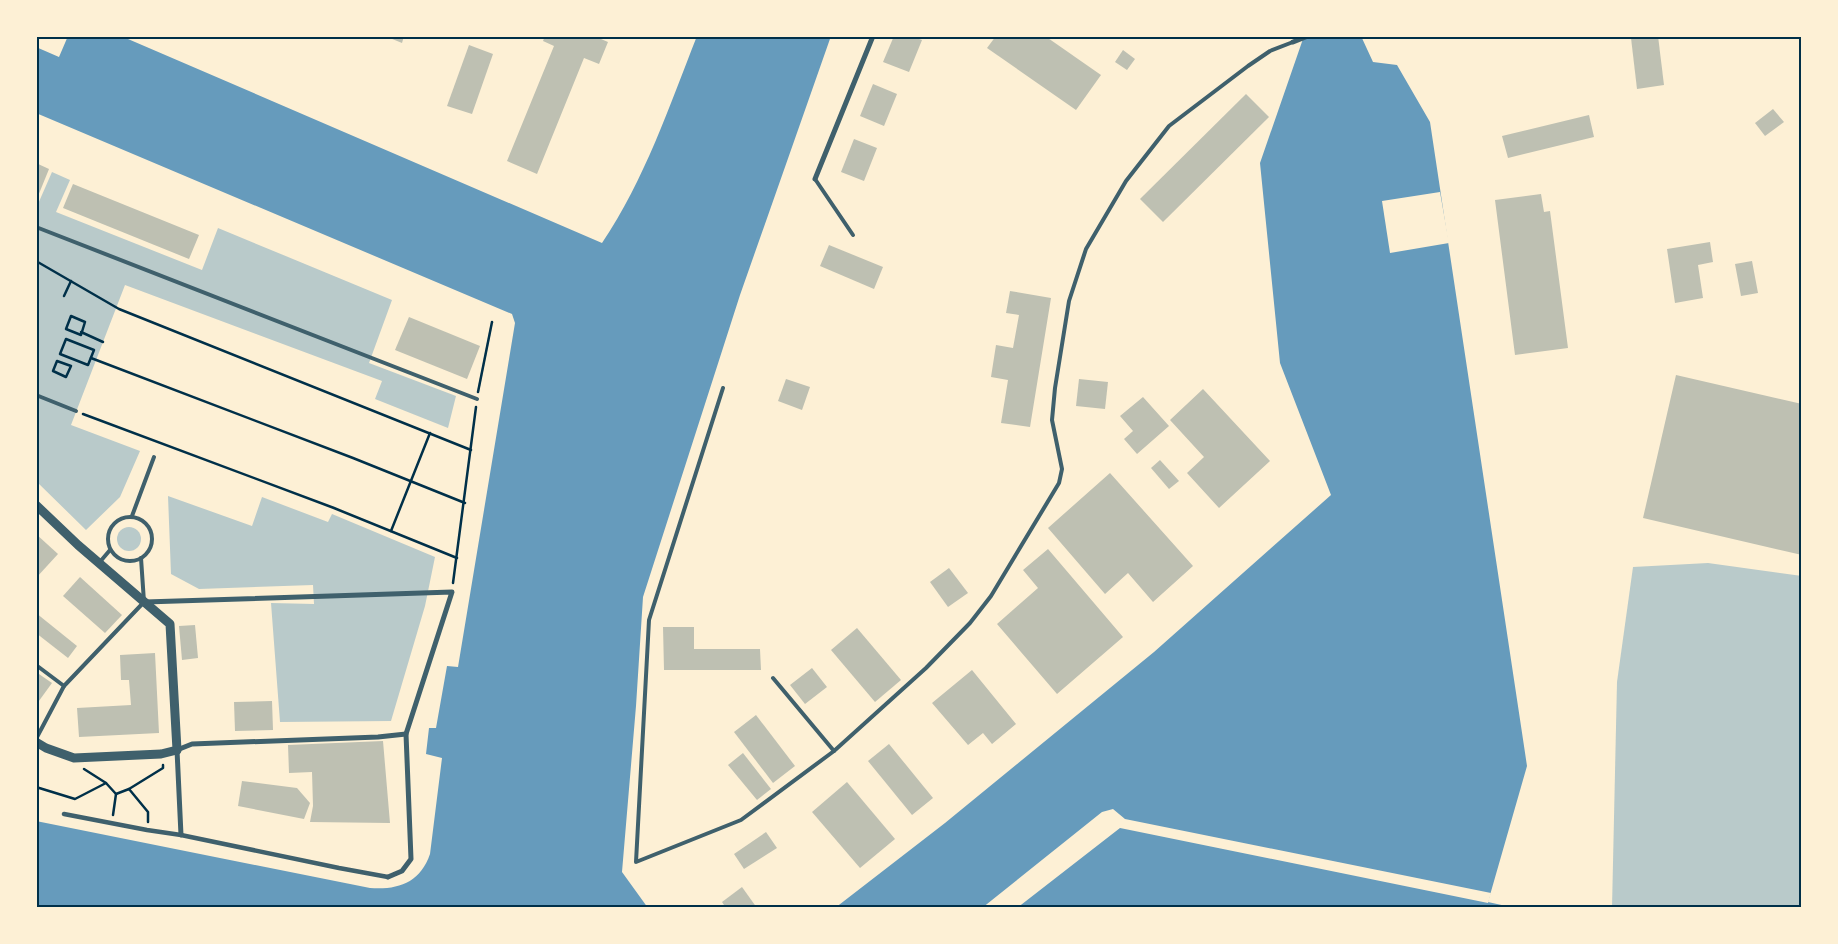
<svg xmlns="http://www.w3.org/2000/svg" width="1838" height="944" viewBox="0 0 1838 944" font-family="'Golos Text',sans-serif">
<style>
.green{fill:#b9caca}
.water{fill:#669bbc}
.pier{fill:#fdf0d5}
.building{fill:#bec0b2}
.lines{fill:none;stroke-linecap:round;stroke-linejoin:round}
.path{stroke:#003049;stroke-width:2.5}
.service{stroke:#3f606c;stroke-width:4}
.pedestrian{stroke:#3f606c;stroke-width:4.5}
.minor{stroke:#3f606c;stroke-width:5}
.tertiary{stroke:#3f606c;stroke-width:9}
.neatline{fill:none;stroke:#003049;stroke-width:2}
</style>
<rect width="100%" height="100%" fill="#fdf0d5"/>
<g class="green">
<polygon points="52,172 70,180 56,212 202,270 218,228 392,300 369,363 456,396 448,428 375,399 382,381 125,285 71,425 140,451 120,497 86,530 36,481 36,204 38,204"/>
<polygon points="168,496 252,526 262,497 328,522 332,514 435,557 425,606 391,721 280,722 271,603 314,604 313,585 199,589 171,574"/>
<circle cx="129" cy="539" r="12"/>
<polygon points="1708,563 1802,576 1802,908 1612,908 1617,682 1633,567"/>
</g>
<g class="water">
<path d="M 68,36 L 121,36 L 602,243 C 645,179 669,107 697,36 L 831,36 L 740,295 L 643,597 L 636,706 L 622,872 L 648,908 L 36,908 L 36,821 L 370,888 C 398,890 420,883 430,854 L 442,758 L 426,754 L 429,728 L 436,728 L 447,666 L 458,667 L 515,323 L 512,314 L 36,113 L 36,47 L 59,57 Z"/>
<polygon points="1304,36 1361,36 1373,62 1397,65 1430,122 1527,766 1488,902 1515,908 835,908 945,823 1154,652 1331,495 1280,363 1260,163"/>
</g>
<g class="pier">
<polygon points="1440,192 1449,243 1390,253 1382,201"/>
<polygon points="1113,809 1125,819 1491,893 1488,903 1120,828 1017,908 982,908 1102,812"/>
</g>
<g class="building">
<polygon points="385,36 404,36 402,43"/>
<polygon points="545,36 594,36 608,42 599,64 584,58 537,174 507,161 554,46 543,41"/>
<polygon points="894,36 911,36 922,40 909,72 883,62"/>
<polygon points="996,36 1045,36 1101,75 1076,110 987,48"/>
<polygon points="1641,36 1658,36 1664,85 1637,89 1631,38"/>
<polygon points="469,45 493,54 472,114 447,106"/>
<polygon points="1123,50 1135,59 1127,70 1115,62"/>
<polygon points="873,84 897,94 884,126 860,116"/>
<polygon points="1246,94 1269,117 1163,222 1140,199"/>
<polygon points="1773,109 1784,122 1765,136 1755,123"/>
<polygon points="1589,115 1594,137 1508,158 1502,136"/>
<polygon points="854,139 877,148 864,181 841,172"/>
<polygon points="36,163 49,169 36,201"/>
<polygon points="73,184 199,235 189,259 63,208"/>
<polygon points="1541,194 1544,212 1550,211 1568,348 1515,355 1495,200"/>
<polygon points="1710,242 1713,262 1698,265 1703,298 1675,303 1667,249"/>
<polygon points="829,245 883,267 874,289 820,266"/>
<polygon points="1752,261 1758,293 1741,296 1735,264"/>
<polygon points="1010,291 1051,298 1030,427 1001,423 1008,380 991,377 996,345 1013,348 1019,315 1006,313"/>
<polygon points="409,317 480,346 467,379 395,350"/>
<polygon points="1676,375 1802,404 1802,555 1643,518"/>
<polygon points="786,379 810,387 802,410 778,401"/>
<polygon points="1079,379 1108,382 1105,409 1076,406"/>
<polygon points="1203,389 1270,461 1219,508 1187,473 1204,457 1170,420"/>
<polygon points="1143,397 1169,426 1137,454 1124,439 1133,431 1120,416"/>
<polygon points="1160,460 1179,481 1169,489 1151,468"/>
<polygon points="1110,473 1193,566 1153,602 1128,573 1105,594 1048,528"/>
<polygon points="36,534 58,554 36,578"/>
<polygon points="1048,549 1123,637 1057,694 997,624 1038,588 1023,570"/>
<polygon points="949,568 968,593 948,607 930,582"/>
<polygon points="80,577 122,615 105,633 63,596"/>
<polygon points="36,613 77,646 68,658 36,633"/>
<polygon points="195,625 198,658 182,660 179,626"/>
<polygon points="663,627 694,627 694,649 760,649 761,670 664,670"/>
<polygon points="857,628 901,680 875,702 831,650"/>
<polygon points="155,653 159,733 79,737 77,708 131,705 129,680 121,680 120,655"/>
<polygon points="812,668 827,687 805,704 790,685"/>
<polygon points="972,670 1016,724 992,744 983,733 968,745 932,703"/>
<polygon points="36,672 52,683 36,705"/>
<polygon points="272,701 273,730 235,731 234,702"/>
<polygon points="756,715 795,766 773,783 734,732"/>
<polygon points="383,741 390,823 310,822 313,806 312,772 289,773 288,745"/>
<polygon points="889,744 933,798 912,815 868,761"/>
<polygon points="743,753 771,789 757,800 728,765"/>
<polygon points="242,781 297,788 310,803 304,819 238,806"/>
<polygon points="847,782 895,839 860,868 812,812"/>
<polygon points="766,832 777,848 744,869 734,854"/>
<polygon points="742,887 757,908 726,908 722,902"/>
</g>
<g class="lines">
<g class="path">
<polyline points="36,261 119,309 471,450"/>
<polyline points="64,296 71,281"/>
<polygon points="71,316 85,322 81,335 66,329"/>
<polyline points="81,332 103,342"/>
<polygon points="66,339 94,350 88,365 60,354"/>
<polyline points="91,358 353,458 465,503"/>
<polygon points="57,361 71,366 66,377 53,371"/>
<polyline points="478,392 492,322"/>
<polyline points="83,414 334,508 457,558"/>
<polyline points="391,531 430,433"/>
<polyline points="453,583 476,407"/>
<polyline points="106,783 116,794 113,815"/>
<polyline points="36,787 75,799 106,783 84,769"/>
<polyline points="129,789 163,768 163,765"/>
<polyline points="116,794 129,789 148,812 148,822"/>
</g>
<g class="service">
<polyline points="815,179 853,235"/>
<polyline points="36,227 477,399"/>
<polyline points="723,388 649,620 636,862 741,820 834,751"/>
<polyline points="36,395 76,411"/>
<polyline points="132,516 154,457"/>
<circle cx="130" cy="539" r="22"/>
<polyline points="99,563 110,550"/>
<polyline points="36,665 64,686 36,739"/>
<polyline points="773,678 834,751 926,668 970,623 991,596 1059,483 1062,469 1052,420 1055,388 1069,301 1086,249 1126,181 1169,126 1248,66 1270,51 1293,42"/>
<polyline points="64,686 144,602 141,558"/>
</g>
<polyline class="pedestrian" points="64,814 147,830 181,835 339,868 388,877"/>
<g class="minor">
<polyline points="1293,42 1308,36"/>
<polyline points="815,179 873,36"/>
<polyline points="145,602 452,592 406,734 411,859 402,871 388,877"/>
<polyline points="181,835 177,750 192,744 378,737 406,734"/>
</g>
<polyline class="tertiary" points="36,505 78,545 170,624 177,750 161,754 74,758 46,748 36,742"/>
</g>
<rect width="1838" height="944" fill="none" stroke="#fdf0d5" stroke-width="75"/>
<rect x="38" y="38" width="1762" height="868" class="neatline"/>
</svg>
